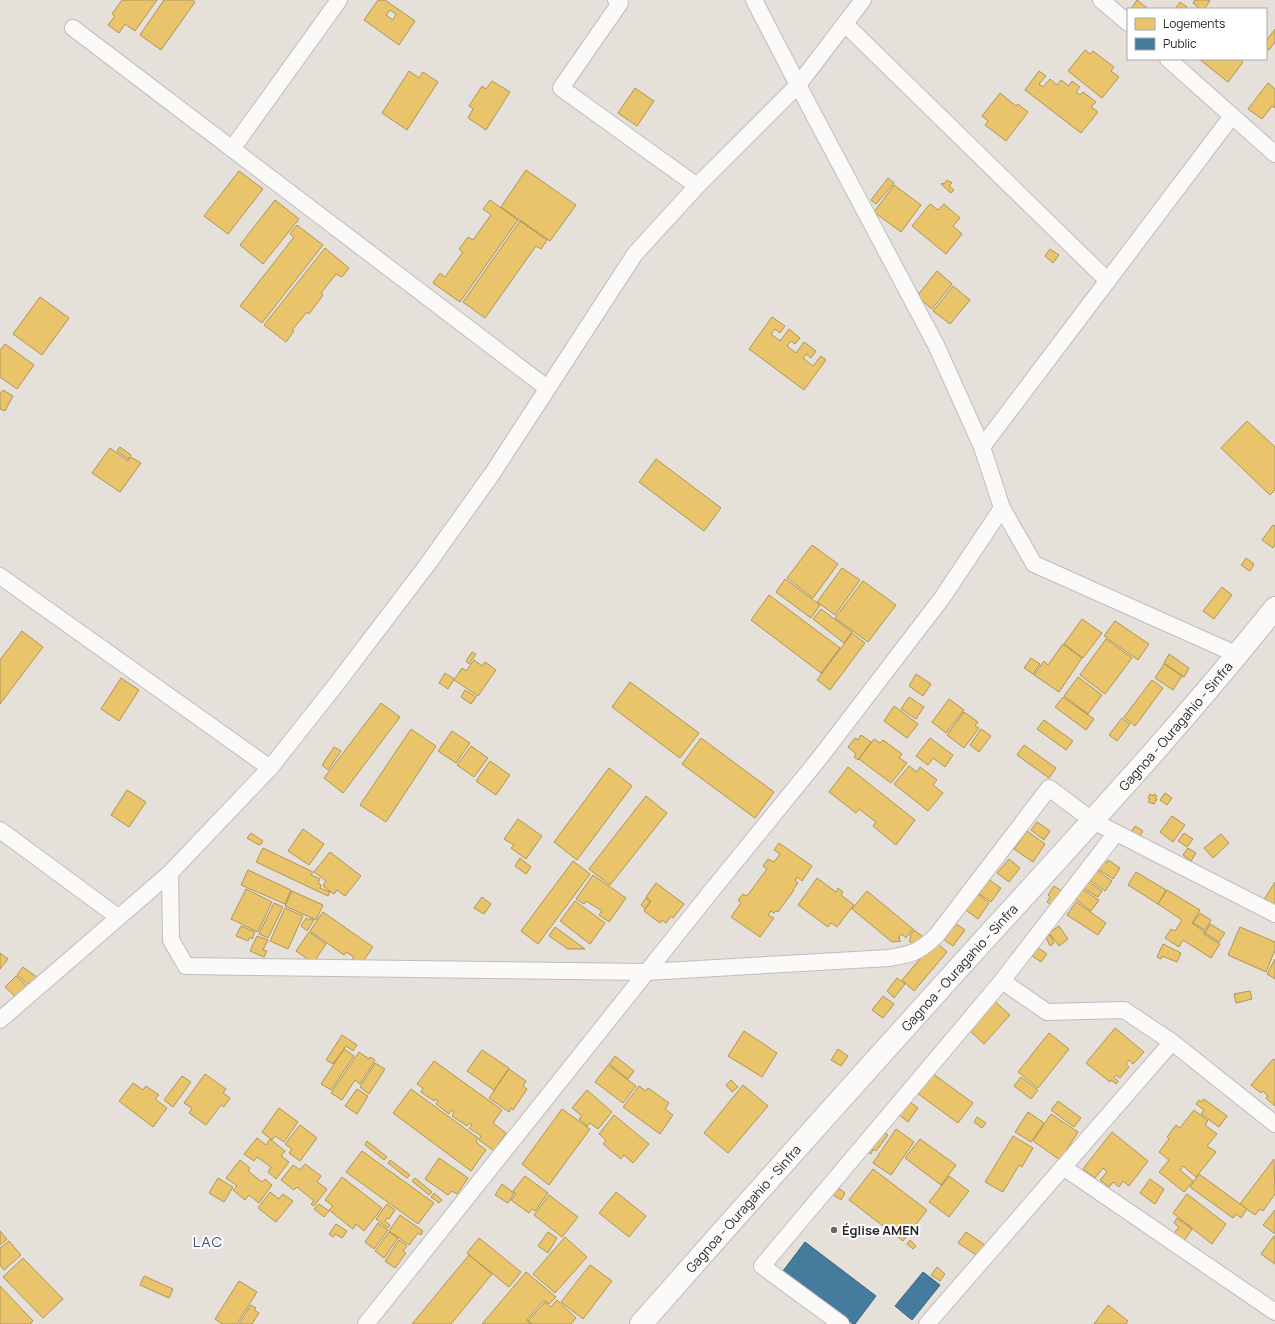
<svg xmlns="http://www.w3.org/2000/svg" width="1275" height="1324" viewBox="0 0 1275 1324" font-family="Manrope,sans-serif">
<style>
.homes{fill:#e9c46a;stroke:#ae9556;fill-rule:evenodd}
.public{fill:#457b9d;stroke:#3c6279}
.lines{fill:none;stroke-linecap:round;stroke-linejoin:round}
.minor-casing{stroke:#bfbdbd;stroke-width:18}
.secondary-casing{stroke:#bfbdbd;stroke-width:24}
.minor{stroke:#fbfaf9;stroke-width:16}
.secondary{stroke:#fbfaf9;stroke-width:22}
.poi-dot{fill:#696765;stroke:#fff;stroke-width:1.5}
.labels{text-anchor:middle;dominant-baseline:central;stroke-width:4;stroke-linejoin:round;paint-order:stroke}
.street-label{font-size:13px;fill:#262626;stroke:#fff}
.poi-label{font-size:13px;font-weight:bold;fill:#262626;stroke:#fff;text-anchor:start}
.quarter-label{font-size:15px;letter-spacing:1px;fill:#465178;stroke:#fff}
</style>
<rect width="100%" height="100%" fill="#e6e0da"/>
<g class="homes">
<polygon points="122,0 157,0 135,31 125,24 119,33 108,25 115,16 112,14"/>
<polygon points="164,0 192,0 195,2 161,50 140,35"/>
<path d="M 378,0 L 385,0 L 415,21 L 399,45 L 364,20 ZM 390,10 L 396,14 L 393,20 L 386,15 Z"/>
<polygon points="1137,0 1147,8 1146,9 1131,9"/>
<polygon points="1195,0 1209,0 1210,1 1204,9 1200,9 1193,3"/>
<polygon points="1180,2 1187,7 1185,9 1175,9"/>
<polygon points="1275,29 1275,42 1269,50 1266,48 1266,41"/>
<polygon points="1085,50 1090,54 1093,51 1114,67 1111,71 1119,77 1102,98 1068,71"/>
<polygon points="1199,59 1240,59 1243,62 1228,82"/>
<polygon points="409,71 419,78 423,72 438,82 407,130 382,113"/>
<polygon points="1039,71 1046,76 1039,84 1043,87 1050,79 1057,85 1061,80 1069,86 1072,81 1080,87 1076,92 1080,95 1083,92 1096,102 1091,107 1098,112 1081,133 1025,90"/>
<polygon points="492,81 510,92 486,130 468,118 473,109 469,106 482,86 486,89"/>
<polygon points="1268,83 1275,89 1275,108 1272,106 1262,119 1248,109"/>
<polygon points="635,88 654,101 637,126 618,113"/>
<polygon points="1000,93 1016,106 1018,104 1028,112 1006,141 985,125 988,121 982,116"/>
<polygon points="526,170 576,205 550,241 501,207"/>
<polygon points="239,171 263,189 228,234 204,216"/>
<polygon points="888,178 894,183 876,204 871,200"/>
<polygon points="947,180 952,183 949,186 954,190 951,193 941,184 942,183 944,184"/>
<polygon points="894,185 921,205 901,232 874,212"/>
<polygon points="275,200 299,219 263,264 240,245"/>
<polygon points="490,200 518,220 460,302 433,283 440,273 445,277 463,252 459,249 468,237 473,240 491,215 483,209"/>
<polygon points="930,204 938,210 944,204 960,218 953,226 962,234 946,254 912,226"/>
<polygon points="520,221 547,240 541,249 536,246 485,318 463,302"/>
<polygon points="297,225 323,245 262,323 240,306 294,237 290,234"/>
<polygon points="325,248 349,268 342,277 336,274 321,293 323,295 309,314 307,312 292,330 294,331 286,342 264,325"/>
<polygon points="1050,249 1059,255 1053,263 1045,256"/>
<polygon points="937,271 952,284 932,309 917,296"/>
<polygon points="953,286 970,300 950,324 933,311"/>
<polygon points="40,297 69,318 42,355 13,334"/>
<polygon points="772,317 785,326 780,333 775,329 771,334 780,341 789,329 800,338 795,344 791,341 787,346 796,353 804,342 816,351 811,358 806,354 803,358 813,366 821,356 826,360 804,390 749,349"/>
<polygon points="5,344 34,365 17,389 0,377 0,350"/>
<polygon points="3,390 13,396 5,411 0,409 0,394"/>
<polygon points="1247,421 1275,447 1275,490 1270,495 1221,448"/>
<polygon points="120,447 131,455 128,459 117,451"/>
<polygon points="110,448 128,461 131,457 141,463 120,492 92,473"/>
<polygon points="656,459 721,508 704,531 639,482"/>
<polygon points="1273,525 1275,526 1275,545 1273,548 1262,540"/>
<polygon points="812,545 838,564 813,598 787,578"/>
<polygon points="1246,558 1254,564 1250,571 1241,565"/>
<polygon points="842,568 860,580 835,615 817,602"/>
<polygon points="785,579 820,605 811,618 776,592"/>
<polygon points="863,581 896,605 868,642 835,618"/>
<polygon points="1222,587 1232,595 1214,619 1203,611"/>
<polygon points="769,595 840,648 821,673 751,620"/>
<polygon points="821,609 852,632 844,643 813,619"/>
<polygon points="1082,619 1102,633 1083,658 1064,644"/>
<polygon points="1115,621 1149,644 1138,660 1104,636"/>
<polygon points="22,631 43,647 0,704 0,660"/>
<polygon points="852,633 865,643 830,690 817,680"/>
<polygon points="1106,639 1132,658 1105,694 1080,675"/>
<polygon points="1063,644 1082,658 1059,692 1034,675 1044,661 1048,665"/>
<polygon points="472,652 476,654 469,664 466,661"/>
<polygon points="1169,654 1189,668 1184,677 1164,663"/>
<polygon points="1031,658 1040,664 1033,674 1024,668"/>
<polygon points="474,660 482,666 485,662 496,670 478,696 454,680 462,668 466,671"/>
<polygon points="1164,664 1182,676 1173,690 1155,678"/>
<polygon points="445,673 454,679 448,689 439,683"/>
<polygon points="916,674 931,684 923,696 909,686"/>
<polygon points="1078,677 1102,695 1088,714 1064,696"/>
<polygon points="121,678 139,690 119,721 101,709"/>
<polygon points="1152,680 1163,688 1135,726 1124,717"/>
<polygon points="630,682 699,733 680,758 612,707"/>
<polygon points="465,690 476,697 471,704 461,697"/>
<polygon points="909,697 924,707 916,719 901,709"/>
<polygon points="1063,697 1094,719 1086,730 1055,707"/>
<polygon points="949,699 964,710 946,733 932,722"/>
<polygon points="381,703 400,717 343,793 324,778"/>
<polygon points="894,706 918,724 907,738 884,721"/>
<polygon points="964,712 978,722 975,726 979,728 964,748 947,735"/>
<polygon points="1122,718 1130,724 1117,741 1109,735"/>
<polygon points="1044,720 1073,741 1066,750 1037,729"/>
<polygon points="411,729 436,746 386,822 360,805"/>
<polygon points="981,729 991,736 979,752 970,745"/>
<polygon points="452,731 470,743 456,763 438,751"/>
<polygon points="861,735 871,742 858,760 854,757 856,754 848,747 855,738 858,740"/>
<polygon points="701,738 774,792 755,818 682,764"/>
<polygon points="930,738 953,755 945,767 933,758 928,765 916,756"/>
<polygon points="874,739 880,743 883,740 902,754 899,758 907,763 891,783 859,759"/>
<polygon points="1024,745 1056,768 1049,778 1017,755"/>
<polygon points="471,746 488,758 474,777 457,765"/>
<polygon points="334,747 341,751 328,770 322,765"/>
<polygon points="490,761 510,775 496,795 476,781"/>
<polygon points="909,766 917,772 920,767 937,780 933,785 943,793 928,811 894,784"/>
<polygon points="848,767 915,820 896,845 873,826 876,822 859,809 856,813 829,792"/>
<polygon points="609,768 632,786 577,860 554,842"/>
<polygon points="127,790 146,802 129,827 111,815"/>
<polygon points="1165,793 1172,798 1167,805 1160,800"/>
<polygon points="1150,794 1153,796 1154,794 1157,796 1155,798 1157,799 1154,804 1148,802 1150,799 1148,798"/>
<polygon points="646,796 667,813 610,885 589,869"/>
<polygon points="1172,816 1185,825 1173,842 1160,832"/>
<polygon points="518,819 542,836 526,859 511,848 514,845 504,839"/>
<polygon points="1037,822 1050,831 1044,840 1031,830"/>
<polygon points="1135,826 1143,831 1138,839 1130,834"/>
<polygon points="303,829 324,844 309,865 288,851"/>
<polygon points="1027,831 1045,844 1033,862 1014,849"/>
<polygon points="251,833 263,841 261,844 260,844 259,845 247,838"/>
<polygon points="1184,833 1193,839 1187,847 1178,841"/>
<polygon points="1221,834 1229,843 1213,858 1204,848"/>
<polygon points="779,843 812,866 802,881 797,877 795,881 798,883 793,890 794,890 778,912 776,911 774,913 771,911 768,915 774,918 760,937 731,917 741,903 738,900 743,894 747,896 767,869 763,866 768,859 774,862 780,854 774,850"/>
<polygon points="263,848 313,872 311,875 320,879 318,883 321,885 320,888 330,892 328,896 256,862"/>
<polygon points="1188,848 1196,853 1191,861 1183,855"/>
<polygon points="330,852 361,876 345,896 337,890 334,894 323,886 326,881 314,872"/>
<polygon points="1099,857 1107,863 1108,860 1120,868 1113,879 1093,866"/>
<polygon points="520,858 531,867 526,874 515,866"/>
<polygon points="1009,859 1020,868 1009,882 997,873"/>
<polygon points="573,861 590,874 538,944 521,931"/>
<polygon points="1095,869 1112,881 1105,891 1088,879"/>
<polygon points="248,870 291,890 285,904 241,885"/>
<polygon points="1136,872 1166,890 1158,904 1128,885"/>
<polygon points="593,875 626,898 609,922 599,915 602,911 586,901 584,904 576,899"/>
<polygon points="817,878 836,892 838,888 843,892 841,895 854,905 837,927 831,923 828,927 798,905"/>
<polygon points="988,879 1001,888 991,902 978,893"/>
<polygon points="1086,880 1102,891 1098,897 1082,887"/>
<polygon points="1275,882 1275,902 1272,906 1263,901"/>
<polygon points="656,883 684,904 673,918 671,916 666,923 662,920 660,923 644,911 651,901 646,897"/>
<polygon points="1054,886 1066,894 1055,908 1047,902 1050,897 1048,895"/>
<polygon points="246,889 272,902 258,932 231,919"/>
<polygon points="1082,889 1099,900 1091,911 1075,899"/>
<polygon points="1167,890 1200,910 1192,923 1205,932 1204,934 1220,944 1211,958 1183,940 1179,947 1165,938 1171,929 1175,931 1182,920 1158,904"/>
<polygon points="292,891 323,905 316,920 285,906"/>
<polygon points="867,891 913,929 906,938 902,934 899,937 900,938 898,938 901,941 892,942 852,909"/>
<polygon points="975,892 989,903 978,919 963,908"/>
<polygon points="482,897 491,904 484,914 474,908"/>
<polygon points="646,898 650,902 645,909 641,905"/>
<polygon points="575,901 605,923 590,944 560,921"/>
<polygon points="1076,902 1106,923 1098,935 1067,915"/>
<polygon points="274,903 283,907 268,938 259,934"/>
<polygon points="285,908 303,916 288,949 270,941"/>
<polygon points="323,912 373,947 361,964 350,961 354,957 346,952 344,955 310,931"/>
<polygon points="1200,913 1211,920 1205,930 1193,923"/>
<polygon points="306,918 310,920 311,918 314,920 307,931 301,926"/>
<polygon points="952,921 965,930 953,946 940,937"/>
<polygon points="1210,924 1225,933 1219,942 1205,933"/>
<polygon points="241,926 255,932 252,939 250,937 248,941 236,936"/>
<polygon points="1059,926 1068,939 1059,946 1049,933"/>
<polygon points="555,927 585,949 568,949 549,936"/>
<polygon points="1240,927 1275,942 1275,950 1266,972 1228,955"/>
<polygon points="914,930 923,937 916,946 909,941 911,937 910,936"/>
<polygon points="309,932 326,944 313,963 296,951"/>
<polygon points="1050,935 1054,943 1050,946 1046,937"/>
<polygon points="257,936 268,940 263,950 267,951 264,957 250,951"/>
<polygon points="935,941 947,952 914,991 902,980"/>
<polygon points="1163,944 1181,953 1177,962 1162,956 1161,959 1157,957"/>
<polygon points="1034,945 1047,954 1041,962 1028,953"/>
<polygon points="0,953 8,959 0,969"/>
<polygon points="1275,959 1275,979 1267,974"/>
<polygon points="23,967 38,978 32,987 17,975"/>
<polygon points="16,976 27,986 17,998 5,987"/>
<polygon points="897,978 905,984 894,998 887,991"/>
<polygon points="1250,991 1252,999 1236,1003 1234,994"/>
<polygon points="883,996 894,1004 883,1018 872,1010"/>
<polygon points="992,999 1010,1015 984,1044 966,1027"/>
<polygon points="1115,1028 1144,1052 1133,1064 1129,1060 1126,1064 1129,1067 1120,1078 1116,1075 1114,1077 1118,1081 1116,1084 1111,1080 1110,1082 1086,1063"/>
<polygon points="744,1031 777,1053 762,1077 728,1056"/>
<polygon points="1049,1033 1069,1049 1038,1088 1018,1072"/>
<polygon points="342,1035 357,1045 353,1051 346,1046 333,1064 326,1060"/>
<polygon points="344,1049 354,1056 331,1090 321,1084"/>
<polygon points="838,1049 848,1056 841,1066 831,1060"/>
<polygon points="482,1050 509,1068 494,1090 467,1071"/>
<polygon points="359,1052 369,1059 370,1057 375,1060 360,1084 355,1080 342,1100 331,1093"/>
<polygon points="615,1056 634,1071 628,1079 609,1064"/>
<polygon points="1273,1059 1275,1060 1275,1106 1266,1098 1268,1096 1263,1091 1261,1093 1251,1085"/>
<polygon points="434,1061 502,1110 493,1123 506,1133 494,1151 479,1140 481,1136 469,1128 472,1125 469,1123 467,1126 452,1116 454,1112 451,1110 449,1114 436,1104 438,1101 435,1099 434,1101 421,1092 423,1088 417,1084"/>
<polygon points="375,1063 385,1069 369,1094 360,1087"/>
<polygon points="608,1065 636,1086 623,1103 595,1082"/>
<polygon points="509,1069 526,1081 523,1086 527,1089 513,1110 511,1108 509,1112 489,1098"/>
<polygon points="932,1073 973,1103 958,1123 917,1093"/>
<polygon points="205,1074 226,1089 223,1093 230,1098 224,1107 221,1105 206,1125 189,1113 192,1108 184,1103"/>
<polygon points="182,1076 191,1082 173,1107 164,1100"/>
<polygon points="1021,1077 1038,1090 1031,1099 1014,1086"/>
<polygon points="731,1080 738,1087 732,1092 726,1085"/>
<polygon points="133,1083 143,1090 146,1086 159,1095 155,1099 167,1108 153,1127 119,1101"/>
<polygon points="743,1085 768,1106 728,1153 704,1133"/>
<polygon points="639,1086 646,1091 648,1088 669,1103 665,1109 673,1115 660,1134 623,1107"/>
<polygon points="357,1089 368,1096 357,1114 345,1106"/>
<polygon points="411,1089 478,1138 476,1142 486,1150 471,1171 393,1113"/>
<polygon points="587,1090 612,1112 598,1129 590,1123 587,1126 579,1119 582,1116 572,1108"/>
<polygon points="1204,1099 1227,1116 1219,1127 1201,1114 1204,1110 1196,1104 1199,1100 1202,1102"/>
<polygon points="907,1100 918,1108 908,1122 897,1113"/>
<polygon points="1058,1101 1081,1118 1074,1127 1051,1110"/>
<polygon points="279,1108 298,1122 284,1142 275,1136 272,1140 262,1132"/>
<polygon points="562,1109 590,1129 549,1185 522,1164"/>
<polygon points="1194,1110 1208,1121 1205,1125 1217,1134 1207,1146 1216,1152 1196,1177 1183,1166 1180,1170 1193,1181 1184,1192 1159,1172 1169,1160 1159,1152 1169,1139 1167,1137 1176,1125 1180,1128"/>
<polygon points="1028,1112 1044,1123 1031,1142 1015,1132"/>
<polygon points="1051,1114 1078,1132 1060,1160 1033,1141"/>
<polygon points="614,1115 649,1144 633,1163 624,1155 621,1159 603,1144 606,1140 599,1134"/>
<polygon points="977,1117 986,1123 982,1128 974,1122"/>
<polygon points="300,1125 317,1138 300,1161 289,1153 292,1149 285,1144"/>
<polygon points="896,1129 914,1142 891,1175 873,1163"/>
<polygon points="881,1130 888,1135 876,1151 873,1149 871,1154 867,1152"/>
<polygon points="1112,1132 1148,1161 1129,1186 1123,1181 1119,1187 1113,1182 1109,1187 1100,1180 1107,1172 1103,1168 1095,1178 1083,1169"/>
<polygon points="1013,1136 1033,1148 1022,1167 1019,1165 1003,1192 985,1182"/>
<polygon points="257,1138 266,1145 270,1139 285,1151 281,1156 289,1162 276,1179 268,1172 271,1167 257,1157 254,1161 244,1154"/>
<polygon points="920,1139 956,1165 941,1185 905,1158"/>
<polygon points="367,1141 387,1157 384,1160 365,1145"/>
<polygon points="362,1151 434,1203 418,1224 346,1172"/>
<polygon points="439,1158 468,1178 457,1194 452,1191 448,1195 425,1179"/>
<polygon points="1274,1159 1275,1194 1263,1211 1260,1209 1255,1215 1240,1204"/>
<polygon points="240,1160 250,1168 248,1171 262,1182 265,1179 272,1185 259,1203 249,1195 245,1200 233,1190 237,1186 226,1178"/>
<polygon points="390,1160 410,1175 407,1178 388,1163"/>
<polygon points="305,1164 321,1176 317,1182 327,1189 314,1206 311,1204 314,1201 297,1187 294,1190 281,1180 293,1165 300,1170"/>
<polygon points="873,1169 927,1210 903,1241 849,1200"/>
<polygon points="1199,1174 1247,1209 1241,1218 1236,1214 1233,1218 1190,1187"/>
<polygon points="525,1176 548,1193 535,1211 532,1209 529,1213 511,1200 516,1194 513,1191"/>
<polygon points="949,1176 969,1191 949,1217 929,1202"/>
<polygon points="342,1177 382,1208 364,1231 356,1224 353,1229 329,1210 333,1206 325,1200"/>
<polygon points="218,1178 233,1187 224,1202 209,1193"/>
<polygon points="415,1178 432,1192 429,1195 412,1181"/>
<polygon points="1150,1179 1164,1189 1155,1204 1140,1193"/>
<polygon points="502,1184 514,1193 508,1203 495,1195"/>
<polygon points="837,1187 845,1193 841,1200 832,1194"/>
<polygon points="270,1192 279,1199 283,1194 293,1201 276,1222 258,1208"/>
<polygon points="616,1192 646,1216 629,1237 599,1213"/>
<polygon points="434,1193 442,1200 439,1203 431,1197"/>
<polygon points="1187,1194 1226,1224 1212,1244 1173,1213"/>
<polygon points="549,1195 578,1217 562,1237 534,1215"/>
<polygon points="319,1204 329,1211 324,1217 314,1209"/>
<polygon points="387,1204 395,1210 389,1219 387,1218 385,1221 390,1225 388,1228 376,1219"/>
<polygon points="1275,1210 1275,1234 1263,1225"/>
<polygon points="400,1215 423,1231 421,1235 418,1233 409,1245 389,1231"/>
<polygon points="1177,1218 1192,1229 1181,1245 1171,1237 1179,1227 1174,1223"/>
<polygon points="378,1223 388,1230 374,1249 365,1242"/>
<polygon points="336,1224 347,1231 342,1238 335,1234 333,1237 329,1234"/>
<polygon points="0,1231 7,1239 0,1245"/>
<polygon points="389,1232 398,1238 384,1258 375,1251"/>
<polygon points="548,1232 557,1238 548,1253 538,1246"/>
<polygon points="966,1232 988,1247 981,1258 958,1243"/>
<polygon points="1274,1236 1275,1236 1275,1264 1261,1254"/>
<polygon points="565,1237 587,1257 555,1293 533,1274"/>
<polygon points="479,1238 521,1272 509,1287 467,1253"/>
<polygon points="399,1240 407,1246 403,1251 406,1253 395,1268 385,1261"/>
<polygon points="910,1240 916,1246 913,1249 907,1244"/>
<polygon points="9,1241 21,1255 4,1270 0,1265 0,1248"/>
<polygon points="469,1255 492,1274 451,1324 412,1324"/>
<polygon points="23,1258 63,1299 43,1318 3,1277"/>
<polygon points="590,1265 612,1281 583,1319 561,1302"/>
<polygon points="937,1267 945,1274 940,1281 931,1275"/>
<polygon points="526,1272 556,1297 549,1304 544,1300 527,1320 531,1324 482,1324"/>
<polygon points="144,1276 173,1289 169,1298 140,1285"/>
<polygon points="239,1281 257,1292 237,1324 222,1324 215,1319"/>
<polygon points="0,1286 33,1321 30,1324 0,1324"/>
<polygon points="557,1300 576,1318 571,1324 532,1324 528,1321 545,1302 551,1307"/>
<polygon points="251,1305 256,1308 254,1310 259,1313 252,1324 239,1324"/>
<polygon points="1108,1305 1128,1321 1126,1324 1094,1324"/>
</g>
<g class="public">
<polygon points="805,1242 876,1296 855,1324 853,1324 783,1271"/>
<polygon points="923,1272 940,1285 912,1320 895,1306"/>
</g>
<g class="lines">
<defs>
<g id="minor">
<polyline points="616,0 620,3 561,88 697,186"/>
<polyline points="754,0 798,85 936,345 982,447 1002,508 1034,564 1238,655"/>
<polyline points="1101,0 1128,23"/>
<polyline points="845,24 1108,281"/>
<polyline points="73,28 547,388"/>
<polyline points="1168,59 1275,154"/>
<polyline points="232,149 339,0"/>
<polyline points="982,447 1232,116"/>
<polyline points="0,576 270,768"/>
<polyline points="0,830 118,917"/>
<path d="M 170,873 L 171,940 L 186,966 L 647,972 L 889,958 C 912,954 918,953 936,936 L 1049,788 L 1093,821 L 1275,914"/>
<polyline points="1002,981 1047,1012 1124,1010 1172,1042"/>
<polyline points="0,1020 170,873 270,768 335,686 427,565 492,474 635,254 697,186 798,85 863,0"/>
<polyline points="1063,1167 1275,1312"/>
<polyline points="366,1324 709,894 818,760 942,598 1002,508"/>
<polyline points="841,1324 762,1266 1002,981 1116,833"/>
<polyline points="927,1324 1172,1042 1275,1124"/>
</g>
<g id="secondary">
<path id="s1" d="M 641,1324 C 751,1199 862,1075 974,951 C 1076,839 1180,727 1275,608"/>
</g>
</defs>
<use href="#minor" class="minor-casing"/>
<use href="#secondary" class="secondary-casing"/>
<use href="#minor" class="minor"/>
<use href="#secondary" class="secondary"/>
</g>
<circle class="poi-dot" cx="834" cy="1230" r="4"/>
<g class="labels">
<g class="street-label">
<text stroke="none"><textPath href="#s1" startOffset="802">Gagnoa - Ouragahio - Sinfra</textPath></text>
<text stroke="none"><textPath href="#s1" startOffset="478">Gagnoa - Ouragahio - Sinfra</textPath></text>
<text stroke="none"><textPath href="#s1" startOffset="154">Gagnoa - Ouragahio - Sinfra</textPath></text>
</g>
<g class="poi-label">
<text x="842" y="1230">Église AMEN</text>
</g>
<g class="quarter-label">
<text x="208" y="1241">LAC</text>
</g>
</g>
<rect x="1127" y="8" width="140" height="52" fill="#ffffff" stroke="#a8a8a8"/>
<rect x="1135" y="18" width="20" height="12" fill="#e9c46a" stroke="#a8a8a8"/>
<text x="1163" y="28" font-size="12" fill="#262626">Logements</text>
<rect x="1135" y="38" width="20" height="12" fill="#457b9d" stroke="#a8a8a8"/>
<text x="1163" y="48" font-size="12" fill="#262626">Public</text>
</svg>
